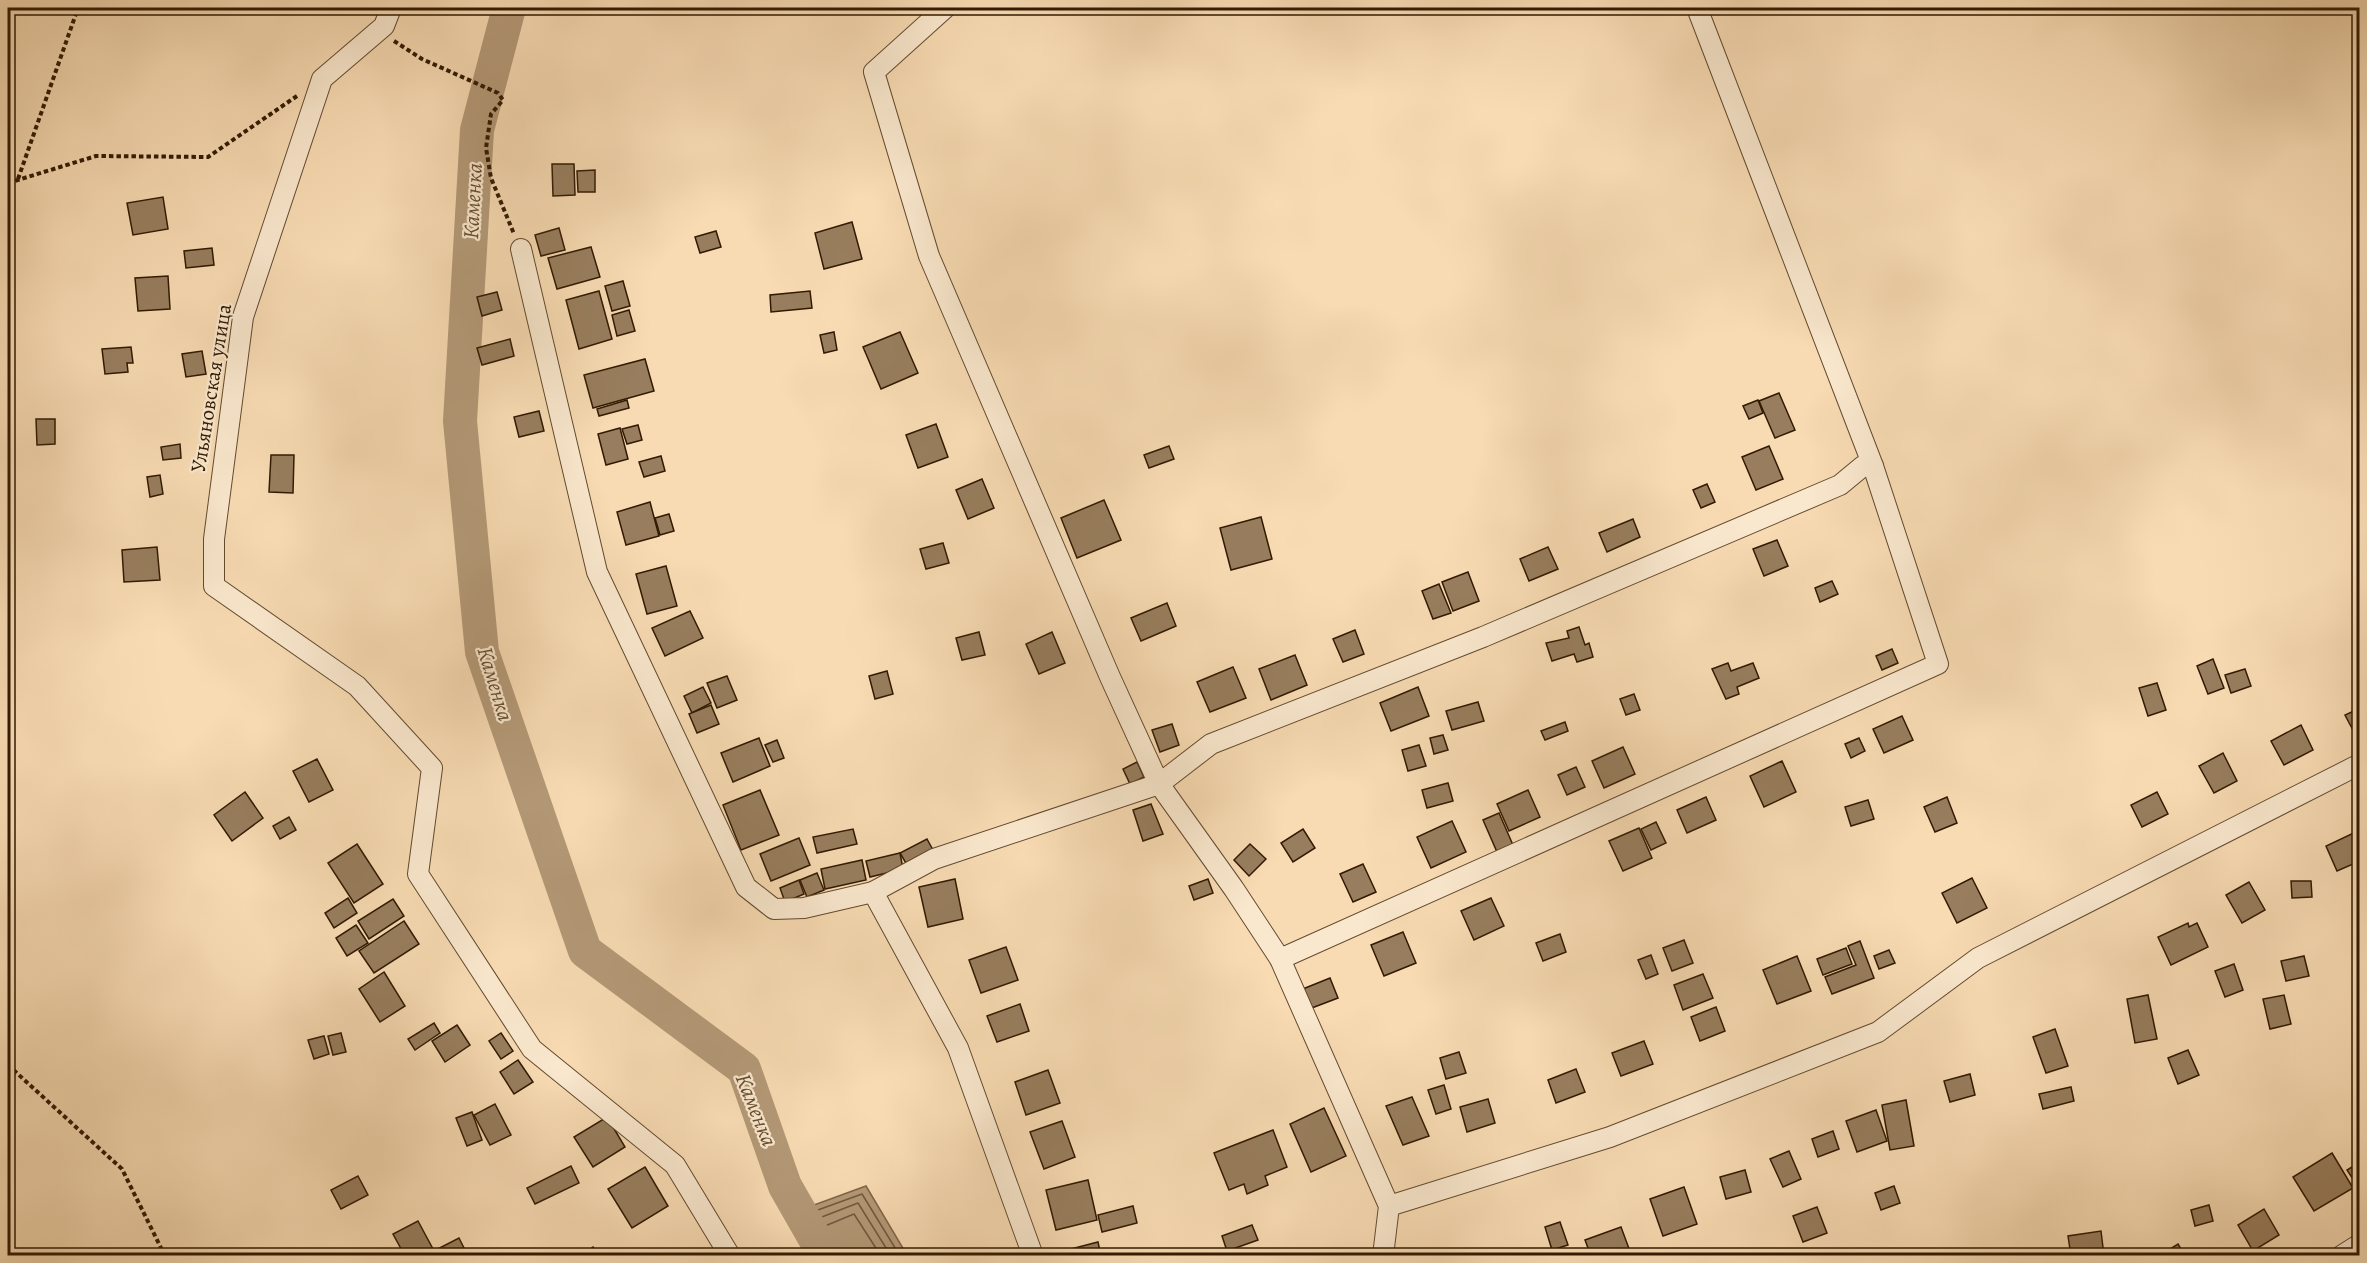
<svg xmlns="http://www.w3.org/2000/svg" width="2367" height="1263" viewBox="0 0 2367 1263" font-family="Alegreya,serif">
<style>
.water{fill:#b49977;stroke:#806648;stroke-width:1.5}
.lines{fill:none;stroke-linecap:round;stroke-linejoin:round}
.shore{stroke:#725a3c;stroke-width:1.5}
.river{stroke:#b49977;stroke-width:34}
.building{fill:#987e5e;stroke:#311a02;stroke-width:1.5}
.minor-casing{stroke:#634a2e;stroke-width:22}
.path{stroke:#311a02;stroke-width:4;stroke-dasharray:4.5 3;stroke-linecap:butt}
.minor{stroke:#fae8ce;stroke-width:20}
.labels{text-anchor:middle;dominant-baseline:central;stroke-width:4.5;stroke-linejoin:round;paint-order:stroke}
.street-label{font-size:21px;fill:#311a02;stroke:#fae8ce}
.water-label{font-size:22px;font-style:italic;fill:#654d31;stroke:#fae8ce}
</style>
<rect width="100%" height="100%" fill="#f8dbb3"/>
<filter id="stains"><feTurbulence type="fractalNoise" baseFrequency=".00333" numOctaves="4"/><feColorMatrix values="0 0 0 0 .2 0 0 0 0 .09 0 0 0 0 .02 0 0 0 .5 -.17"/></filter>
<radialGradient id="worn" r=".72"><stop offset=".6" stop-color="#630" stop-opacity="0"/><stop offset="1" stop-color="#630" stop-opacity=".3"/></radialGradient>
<polygon class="water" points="866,1186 907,1255 811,1255 795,1212"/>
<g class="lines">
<g class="shore">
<polyline points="817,1256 804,1215 862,1194 900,1256"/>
<polyline points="824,1256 814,1220 858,1203 891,1256"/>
<polyline points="833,1256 825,1226 854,1214 881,1256"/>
</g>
<polyline class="river" points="509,8 477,130 460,421 482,652 585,951 744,1069 785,1186 825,1256"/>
</g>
<g class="building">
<polygon points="552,164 574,164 575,195 553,196"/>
<polygon points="595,170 595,192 578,192 577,171"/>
<polygon points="163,197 168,229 133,235 127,203"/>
<polygon points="852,222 862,259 824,269 815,233"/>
<polygon points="559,228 565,250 541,256 535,235"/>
<polygon points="716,231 721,247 700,253 695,237"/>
<polygon points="591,247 600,277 557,289 548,258"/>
<polygon points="212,248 214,265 186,268 184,251"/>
<polygon points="168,276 170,309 138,311 135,278"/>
<polygon points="623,281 630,306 612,311 605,286"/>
<polygon points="599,291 612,339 579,349 566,300"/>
<polygon points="810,291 812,308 771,312 770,295"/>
<polygon points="497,292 502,310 482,316 477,297"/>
<polygon points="629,310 635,331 617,336 612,315"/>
<polygon points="834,332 837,350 824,353 820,335"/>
<polygon points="900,332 918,373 881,389 863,347"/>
<polygon points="510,339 514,356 482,365 477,348"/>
<polygon points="131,347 133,363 127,363 128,372 105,374 102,349"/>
<polygon points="202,351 206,374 186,377 182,354"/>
<polygon points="645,359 654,391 593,408 584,375"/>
<polygon points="1779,393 1795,430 1775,438 1759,401"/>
<polygon points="627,400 629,408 599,416 597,409"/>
<polygon points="1758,400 1763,413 1749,419 1743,406"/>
<polygon points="539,411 544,431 519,437 514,417"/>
<polygon points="36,419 55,419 55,444 37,445"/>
<polygon points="936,424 948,457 918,468 906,435"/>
<polygon points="638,425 642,440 627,444 622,429"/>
<polygon points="620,428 628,459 606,465 598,434"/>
<polygon points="180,444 181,458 163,460 161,447"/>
<polygon points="1169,446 1174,459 1149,468 1144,455"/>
<polygon points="1769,446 1783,479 1756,490 1742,457"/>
<polygon points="271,455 294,455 293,493 269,492"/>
<polygon points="661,456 665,471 644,477 639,462"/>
<polygon points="160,475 163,494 150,497 147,477"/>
<polygon points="982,479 994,508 968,519 956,490"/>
<polygon points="1707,484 1715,502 1701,508 1693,490"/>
<polygon points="1104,500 1121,540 1077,558 1061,518"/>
<polygon points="650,502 659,536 626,545 617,512"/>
<polygon points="669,514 674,531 660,535 655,518"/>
<polygon points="1261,517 1272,559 1231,570 1220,528"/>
<polygon points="1633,519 1640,537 1607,552 1599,533"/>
<polygon points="1777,540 1788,566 1764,576 1753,549"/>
<polygon points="943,543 949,563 926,569 920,549"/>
<polygon points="157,547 160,580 124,582 122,550"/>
<polygon points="1548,547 1558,569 1529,581 1520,559"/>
<polygon points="666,566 677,606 647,614 636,574"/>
<polygon points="1468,572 1479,601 1453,611 1442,582"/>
<polygon points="1832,581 1838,594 1820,602 1815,588"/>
<polygon points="1439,584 1451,613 1433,619 1422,591"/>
<polygon points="1167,603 1176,626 1141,641 1131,618"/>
<polygon points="690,611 703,638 665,656 652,628"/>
<polygon points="1579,627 1585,645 1589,643 1593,657 1577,662 1574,654 1552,661 1546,643 1569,638 1567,631"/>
<polygon points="1355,630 1364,654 1343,662 1333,639"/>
<polygon points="979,632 985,655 962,660 956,638"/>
<polygon points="1052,632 1065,663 1039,674 1026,644"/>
<polygon points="1892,649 1898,663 1882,670 1876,656"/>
<polygon points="1295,655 1307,685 1271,700 1259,669"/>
<polygon points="2213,659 2224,688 2208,694 2197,666"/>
<polygon points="1728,663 1731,671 1753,663 1759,678 1737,687 1739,694 1726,699 1712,669"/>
<polygon points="1233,667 1246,698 1210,712 1197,682"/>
<polygon points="2245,669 2251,686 2231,693 2225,675"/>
<polygon points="887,671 893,694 875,699 869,676"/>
<polygon points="727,676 737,700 717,708 707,683"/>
<polygon points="2157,683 2166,710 2148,716 2139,688"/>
<polygon points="703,687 711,703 692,713 684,696"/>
<polygon points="1418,687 1429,716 1391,731 1380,703"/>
<polygon points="1634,694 1640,710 1626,715 1620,699"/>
<polygon points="1478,702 1484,721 1452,730 1446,711"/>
<polygon points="711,705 719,724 697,733 689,714"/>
<polygon points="2356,710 2360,716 2360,729 2354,732 2345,715"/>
<polygon points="1902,716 1913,740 1884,753 1873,729"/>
<polygon points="1565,722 1568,731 1545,740 1541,731"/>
<polygon points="1172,724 1179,745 1160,752 1152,730"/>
<polygon points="2301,725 2313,750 2284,765 2271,741"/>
<polygon points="1443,735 1448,750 1434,754 1430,738"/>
<polygon points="759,738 770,766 733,782 721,753"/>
<polygon points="1859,738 1865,751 1851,758 1845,744"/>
<polygon points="777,740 784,758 773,762 765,745"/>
<polygon points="1419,745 1426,766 1408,771 1402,750"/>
<polygon points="1623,747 1635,774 1604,788 1592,761"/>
<polygon points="2223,753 2237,781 2214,793 2199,766"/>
<polygon points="317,759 333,790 309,802 293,771"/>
<polygon points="1782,761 1796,792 1764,807 1750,776"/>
<polygon points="1137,762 1144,777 1130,784 1123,769"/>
<polygon points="1576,767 1585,787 1567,795 1558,775"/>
<polygon points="1448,783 1453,801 1427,808 1422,790"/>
<polygon points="760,790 779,835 741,850 723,805"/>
<polygon points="1528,790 1540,817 1509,831 1497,804"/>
<polygon points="245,792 263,818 232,841 214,815"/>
<polygon points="2157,792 2168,814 2142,827 2131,805"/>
<polygon points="1706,797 1716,820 1687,833 1677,810"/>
<polygon points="1947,797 1957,823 1935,832 1924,807"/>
<polygon points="1868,800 1874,819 1851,826 1845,807"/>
<polygon points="1151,804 1163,834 1143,841 1133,810"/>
<polygon points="1499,813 1513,845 1497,852 1483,820"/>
<polygon points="289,817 296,830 280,839 273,826"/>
<polygon points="1452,821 1466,852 1431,868 1417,837"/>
<polygon points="1656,822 1666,843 1651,850 1641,829"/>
<polygon points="1639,828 1652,858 1623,871 1609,841"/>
<polygon points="853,829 857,844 817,853 813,837"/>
<polygon points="1303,829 1315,848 1293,862 1281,843"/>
<polygon points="2358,831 2360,861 2337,871 2326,846"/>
<polygon points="799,838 810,865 771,881 760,854"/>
<polygon points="927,839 933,850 907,865 900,853"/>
<polygon points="357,844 383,884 354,903 328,863"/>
<polygon points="1250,844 1266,859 1249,876 1234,860"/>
<polygon points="900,853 903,869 870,877 866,861"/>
<polygon points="862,860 866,880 825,889 821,869"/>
<polygon points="1363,864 1376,892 1353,902 1340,874"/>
<polygon points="817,873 824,890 807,897 800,880"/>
<polygon points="1972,878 1987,908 1957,923 1942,893"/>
<polygon points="955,879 963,919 928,927 919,887"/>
<polygon points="1208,879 1213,893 1194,900 1189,886"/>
<polygon points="799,880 804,894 785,902 780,888"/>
<polygon points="2291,881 2311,881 2312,897 2292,898"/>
<polygon points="2249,882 2265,910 2242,923 2226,895"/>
<polygon points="348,898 357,913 334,928 325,913"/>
<polygon points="1491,898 1504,926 1474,940 1461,911"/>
<polygon points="393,899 404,916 369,939 358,921"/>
<polygon points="404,921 419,944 374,973 359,951"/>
<polygon points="2188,923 2189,927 2197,923 2208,947 2171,965 2158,937"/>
<polygon points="356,925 368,943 347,956 336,938"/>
<polygon points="1403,932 1416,963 1384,976 1371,945"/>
<polygon points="1560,934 1566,952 1543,961 1536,943"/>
<polygon points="1684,940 1693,963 1672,971 1663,948"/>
<polygon points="1860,941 1874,978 1832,994 1825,977 1856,965 1848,946"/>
<polygon points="1006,947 1018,980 981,993 969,960"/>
<polygon points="1846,948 1852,964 1823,975 1817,959"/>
<polygon points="1889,950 1895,963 1879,969 1874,956"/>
<polygon points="1651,955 1658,974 1646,979 1638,960"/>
<polygon points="1797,956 1811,991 1777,1004 1763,970"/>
<polygon points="2304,956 2309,976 2286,981 2281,961"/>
<polygon points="2234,964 2243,990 2225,997 2215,971"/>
<polygon points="384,972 405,1006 380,1022 359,989"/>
<polygon points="1703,974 1713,998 1683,1010 1674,985"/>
<polygon points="1330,978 1338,998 1296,1014 1288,995"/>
<polygon points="2148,995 2157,1039 2135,1043 2127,999"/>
<polygon points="2284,995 2291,1024 2270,1029 2263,999"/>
<polygon points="1020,1004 1029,1031 997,1042 987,1016"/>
<polygon points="1716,1007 1725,1031 1700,1041 1691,1017"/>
<polygon points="434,1023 440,1033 415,1050 408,1039"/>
<polygon points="457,1025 470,1045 445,1062 432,1041"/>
<polygon points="2055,1029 2068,1066 2046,1073 2033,1037"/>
<polygon points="341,1033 346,1052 333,1055 328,1036"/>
<polygon points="501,1033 513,1051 501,1059 489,1041"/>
<polygon points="324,1036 329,1054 314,1059 308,1040"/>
<polygon points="1644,1041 1653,1064 1621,1076 1612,1053"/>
<polygon points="2188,1050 2199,1075 2178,1084 2168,1058"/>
<polygon points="1459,1052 1466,1073 1446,1079 1440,1058"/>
<polygon points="518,1060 533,1082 514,1094 500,1072"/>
<polygon points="1576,1069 1585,1092 1556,1103 1548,1080"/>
<polygon points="1048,1070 1060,1103 1026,1115 1015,1082"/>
<polygon points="1970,1074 1975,1095 1950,1102 1944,1081"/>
<polygon points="1444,1085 1451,1109 1436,1114 1428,1090"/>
<polygon points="2071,1087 2074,1101 2043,1109 2039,1094"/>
<polygon points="1412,1097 1429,1136 1403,1145 1386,1106"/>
<polygon points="1488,1099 1495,1123 1467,1132 1460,1107"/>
<polygon points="1906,1100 1914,1146 1890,1150 1882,1105"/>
<polygon points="495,1104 511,1135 490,1145 474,1115"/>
<polygon points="1324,1108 1346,1156 1311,1172 1290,1124"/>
<polygon points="1876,1110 1887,1141 1857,1152 1846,1121"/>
<polygon points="472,1112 482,1140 467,1146 456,1118"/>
<polygon points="607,1117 625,1147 593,1167 574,1137"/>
<polygon points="1062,1121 1075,1157 1044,1169 1030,1132"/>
<polygon points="1273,1130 1287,1167 1265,1176 1268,1185 1247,1194 1244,1184 1229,1190 1214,1153"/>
<polygon points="1833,1131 1839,1149 1818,1157 1812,1139"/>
<polygon points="1789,1151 1801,1179 1783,1187 1770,1159"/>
<polygon points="2332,1153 2353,1188 2314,1211 2293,1177"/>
<polygon points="2360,1162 2360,1190 2347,1170"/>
<polygon points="571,1166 579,1183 535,1204 527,1188"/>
<polygon points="645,1167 668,1206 632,1228 608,1189"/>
<polygon points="1745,1170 1751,1192 1726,1199 1720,1177"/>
<polygon points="358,1176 368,1195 341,1209 331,1190"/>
<polygon points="1088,1180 1097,1220 1056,1230 1046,1190"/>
<polygon points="1894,1186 1900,1203 1881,1210 1875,1193"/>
<polygon points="1684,1187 1697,1224 1663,1236 1650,1199"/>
<polygon points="2209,1205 2213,1221 2195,1226 2191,1210"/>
<polygon points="1133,1206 1137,1223 1102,1232 1098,1215"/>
<polygon points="1817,1207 1827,1233 1803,1242 1793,1216"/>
<polygon points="2264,1209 2279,1235 2253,1251 2238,1225"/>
<polygon points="418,1221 433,1249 421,1256 405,1256 393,1234"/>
<polygon points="1560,1222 1568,1245 1552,1250 1545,1227"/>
<polygon points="1252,1225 1258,1240 1227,1251 1222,1236"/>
<polygon points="1621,1227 1631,1254 1591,1256 1585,1240"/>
<polygon points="2101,1231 2104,1256 2071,1256 2068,1236"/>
<polygon points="459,1238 468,1256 426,1256 426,1255"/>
<polygon points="1098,1242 1101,1256 1064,1256 1063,1251"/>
<polygon points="2178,1244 2185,1256 2162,1256 2162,1254"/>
<polygon points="593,1247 600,1256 581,1256"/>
</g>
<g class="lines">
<defs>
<g id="minor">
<polyline points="391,8 384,26 322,79 243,317 214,539 214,586 357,686 432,768 418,874 532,1049 675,1165 730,1256"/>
<polyline points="945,8 874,72 929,256 1110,677 1159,784 1234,889 1280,959 1389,1206 1383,1256"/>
<polyline points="521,249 597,572 746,887 774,909 804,908 873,892 934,859 1159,784 1211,744 1483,637 1840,485 1863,466 1873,466"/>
<polyline points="873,892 958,1048 1033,1256"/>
<polyline points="1280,959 1938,664 1873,466 1697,8"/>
<polyline points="1389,1206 1610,1137 1878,1032 1978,958 2360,764"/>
<polyline points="2341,1256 2360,1244"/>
</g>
</defs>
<use href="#minor" class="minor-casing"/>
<g class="path">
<polyline points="394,41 422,59 498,93 503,100 491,114 486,148 491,178 514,234"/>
<polyline points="18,179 78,8"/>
<polyline points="8,183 96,156 208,157 297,96"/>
<polyline points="8,1065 122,1169 165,1256"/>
</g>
<use href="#minor" class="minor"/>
</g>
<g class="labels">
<g class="street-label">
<text transform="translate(211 388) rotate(-81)">Ульяновская улица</text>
</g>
<g class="water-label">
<text transform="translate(473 201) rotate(-87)">Каменка</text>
<text transform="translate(495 684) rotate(73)">Каменка</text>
<text transform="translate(756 1110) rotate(68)">Каменка</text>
</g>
</g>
<rect width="2367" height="1263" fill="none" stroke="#f8dbb3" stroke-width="30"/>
<rect x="9" y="9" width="2349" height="1245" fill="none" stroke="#311a02" stroke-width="3"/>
<rect x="15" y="15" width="2337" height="1233" fill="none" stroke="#311a02" stroke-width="1.5"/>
<rect width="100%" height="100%" filter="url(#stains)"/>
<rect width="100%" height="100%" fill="url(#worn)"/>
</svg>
